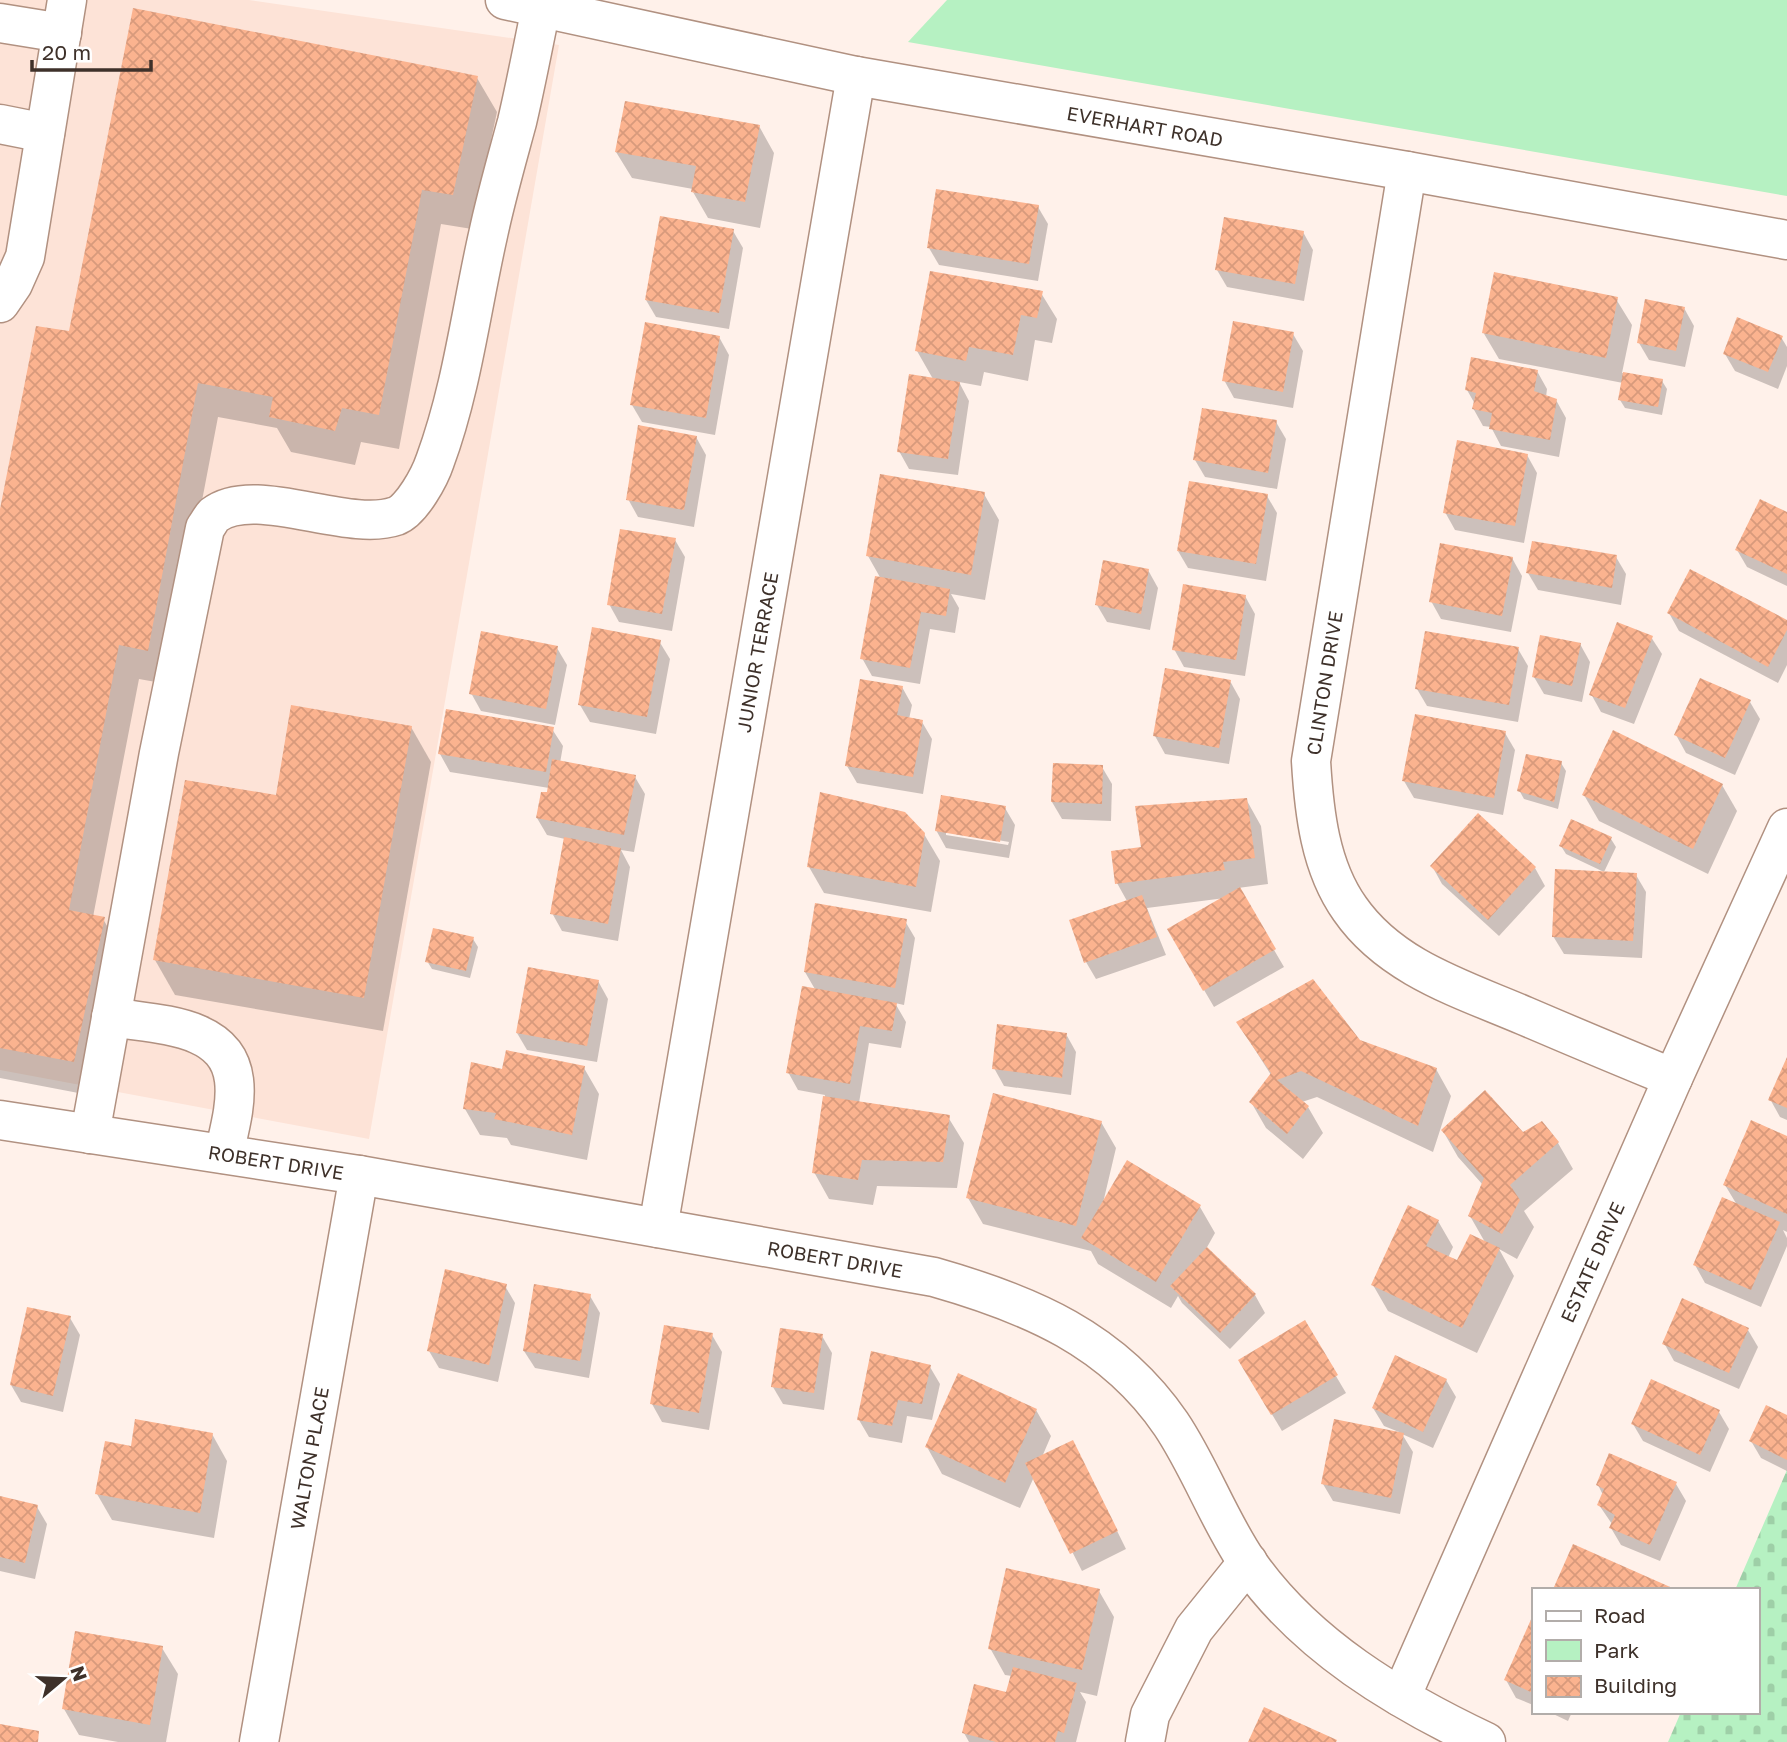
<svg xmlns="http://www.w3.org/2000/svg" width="1787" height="1742" viewBox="0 0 1787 1742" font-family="'Golos Text',sans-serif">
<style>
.built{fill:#fde3d7}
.cemetery{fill:url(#cemetery-stones)}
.park{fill:#b6f1c2}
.shadow{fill:#0003;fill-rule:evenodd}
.building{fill:url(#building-cross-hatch)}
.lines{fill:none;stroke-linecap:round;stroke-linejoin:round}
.minor-casing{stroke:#b19181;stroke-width:41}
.minor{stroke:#fff;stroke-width:38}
.labels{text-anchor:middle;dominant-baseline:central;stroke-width:7;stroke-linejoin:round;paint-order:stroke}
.street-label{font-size:19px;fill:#3e312a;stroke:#fff}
</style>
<defs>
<pattern id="cemetery-stones" width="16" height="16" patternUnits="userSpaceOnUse" patternTransform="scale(1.75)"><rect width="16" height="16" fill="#b6f1c2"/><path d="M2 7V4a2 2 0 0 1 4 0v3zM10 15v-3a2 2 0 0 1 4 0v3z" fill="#9ecfa7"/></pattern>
<pattern id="building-cross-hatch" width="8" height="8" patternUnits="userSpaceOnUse" patternTransform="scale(1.75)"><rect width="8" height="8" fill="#fbb38f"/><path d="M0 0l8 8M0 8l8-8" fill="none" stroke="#d89a7c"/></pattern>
</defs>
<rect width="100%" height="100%" fill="#fff1ea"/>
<polygon class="built" points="0,0 249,0 559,45 369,1139 0,1070"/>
<polygon class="cemetery" points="1787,1470 1787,1742 1668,1742 1681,1712 1757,1712 1757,1590 1735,1590"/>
<polygon class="park" points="947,0 1787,0 1787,196 908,42"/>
<g class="shadow">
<polygon points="477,78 497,112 472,229 441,224 399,449 361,442 355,465 291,452 277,428 218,417 167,684 139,679 93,917 103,919 123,953 94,1096 0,1078 0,518 71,333"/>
<polygon points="759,126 774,153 760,228 708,218 693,192 693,189 632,178 616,152"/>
<polygon points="1038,207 1048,224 1038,281 939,265 929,248"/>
<polygon points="733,231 743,248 729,329 656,317 646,300"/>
<polygon points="1303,232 1313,250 1304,301 1227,287 1217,270"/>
<polygon points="1041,293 1057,319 1052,343 1035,340 1028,381 984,372 981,386 959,382 969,401 958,475 909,469 899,451 933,379 917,351"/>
<polygon points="1616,299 1632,325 1622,373 1662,381 1667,389 1662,415 1625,408 1620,400 1623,383 1499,359 1483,332"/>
<polygon points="1684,308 1694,326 1685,367 1649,360 1639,343"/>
<polygon points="1293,334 1303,351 1293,408 1234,398 1224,380"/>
<polygon points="719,337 729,355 715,435 642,422 632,405"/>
<polygon points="1781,337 1787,347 1787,366 1778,389 1735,371 1725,354"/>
<polygon points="1537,371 1547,389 1546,397 1556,400 1566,418 1559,457 1501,446 1491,427 1483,426 1473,408 1475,404 1467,390"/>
<polygon points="1276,422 1286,439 1277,489 1205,477 1195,460"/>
<polygon points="696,437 706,455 694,527 638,517 628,499"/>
<polygon points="1527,455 1537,473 1524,543 1455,530 1445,512"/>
<polygon points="984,494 999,520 985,600 951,594 959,608 955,633 930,629 920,684 872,676 862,658 881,579 868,556"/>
<polygon points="1267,496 1277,513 1266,581 1188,568 1178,551"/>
<polygon points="1787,514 1787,586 1747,567 1737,550"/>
<polygon points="675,540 685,557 672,631 619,622 609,604"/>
<polygon points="1616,557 1626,574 1621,605 1538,590 1528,573"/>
<polygon points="1512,558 1522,576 1511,632 1441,619 1431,601"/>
<polygon points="1148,570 1158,588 1150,630 1107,622 1097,605"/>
<polygon points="1245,596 1255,614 1245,676 1184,667 1174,649"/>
<polygon points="1669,613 1787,622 1787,665 1778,683 1679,631"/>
<polygon points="1651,637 1662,654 1634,724 1601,712 1591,694"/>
<polygon points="659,641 670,659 656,734 590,722 580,705"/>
<polygon points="1580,644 1590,662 1582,702 1544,694 1534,677"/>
<polygon points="557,648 567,665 555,725 481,711 471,693"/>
<polygon points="1518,649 1528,666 1518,722 1427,706 1417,689"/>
<polygon points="1230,681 1240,699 1229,764 1165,754 1155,736"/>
<polygon points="902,687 912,705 909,719 922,722 932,739 923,794 857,783 847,766"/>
<polygon points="1750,702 1760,719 1735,775 1686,753 1676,735"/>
<polygon points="411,727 431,762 383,1031 175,995 155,960"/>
<polygon points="552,729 563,746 560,763 635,777 645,794 634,852 621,850 630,867 618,941 562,931 552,913 565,839 547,835 537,818 549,788 450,772 440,754"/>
<polygon points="1505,733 1515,750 1503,815 1414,798 1404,781"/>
<polygon points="1561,763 1566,771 1558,809 1524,799 1519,790"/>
<polygon points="1102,767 1112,784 1111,821 1062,819 1052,802"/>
<polygon points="1722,785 1737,811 1708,874 1599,821 1584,795"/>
<polygon points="1246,799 1261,826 1268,884 1238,888 1284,967 1214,1007 1169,930 1225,898 1147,908 1166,955 1096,979 1086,962 1127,901 1117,883 1143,849"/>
<path d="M 1005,808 L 1015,825 L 1009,858 L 946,848 L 936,830 ZM 946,831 L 1009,842 L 1008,845 L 946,835 Z"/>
<polygon points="924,834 940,861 931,912 824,893 809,867"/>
<polygon points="1611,839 1616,847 1604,872 1566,854 1561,846"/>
<polygon points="1432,866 1535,868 1545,886 1499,936 1442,884"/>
<polygon points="1636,875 1646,892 1642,958 1564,954 1553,936"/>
<polygon points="905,921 915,938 904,1005 895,1003 906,1022 901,1048 869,1043 859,1103 948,1117 964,1143 957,1188 877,1186 873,1205 829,1199 814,1172 825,1095 798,1090 788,1072 816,991 805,972"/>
<polygon points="473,939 478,947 470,978 432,969 427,961"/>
<polygon points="598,981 608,999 597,1062 527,1050 517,1033"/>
<polygon points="1238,1023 1359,1041 1436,1069 1451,1096 1433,1152 1317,1097 1302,1102 1308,1107 1323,1133 1303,1159 1266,1128 1251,1102 1271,1075"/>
<polygon points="1066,1034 1076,1052 1071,1095 1004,1086 994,1068"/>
<polygon points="1787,1061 1787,1120 1780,1117 1770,1099"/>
<polygon points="584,1068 599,1094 587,1160 511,1145 507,1138 480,1135 465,1109 503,1071"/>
<polygon points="1101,1122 1116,1148 1103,1203 1127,1163 1200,1207 1215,1233 1206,1249 1255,1295 1265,1313 1230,1349 1182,1303 1178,1296 1171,1308 1098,1264 1091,1251 983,1224 968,1198"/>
<polygon points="1542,1123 1558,1143 1573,1169 1524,1211 1534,1227 1517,1259 1499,1249 1514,1276 1477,1353 1388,1311 1373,1285 1438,1221 1453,1247 1448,1258 1458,1263 1486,1244 1470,1216 1483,1185 1458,1157 1443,1131 1523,1134"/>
<polygon points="1787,1138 1787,1232 1783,1230 1787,1238 1787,1246 1761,1307 1705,1283 1695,1265 1737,1205 1725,1185"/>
<polygon points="505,1286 515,1303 498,1382 439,1368 429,1351"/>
<polygon points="590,1296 600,1313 589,1378 535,1368 524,1351"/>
<polygon points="70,1318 80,1335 63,1412 21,1402 11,1385"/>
<polygon points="1304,1322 1346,1393 1282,1431 1240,1361"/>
<polygon points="1748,1330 1758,1347 1739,1389 1674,1361 1664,1343"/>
<polygon points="712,1335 722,1352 709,1430 662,1422 652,1404"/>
<polygon points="822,1336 832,1353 824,1410 783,1404 773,1387"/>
<polygon points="930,1367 940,1384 932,1420 907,1416 902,1443 869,1437 859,1420"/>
<polygon points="1446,1380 1456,1397 1433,1448 1402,1434 1413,1452 1400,1514 1333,1501 1323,1484 1399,1432 1384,1426 1373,1408"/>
<polygon points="1036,1410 1051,1436 1042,1457 1073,1442 1126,1549 1082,1571 1034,1477 1020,1508 942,1474 927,1447"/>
<polygon points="1719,1412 1729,1429 1710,1472 1643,1441 1633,1424"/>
<polygon points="1787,1417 1787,1471 1761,1458 1751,1441"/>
<polygon points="212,1434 227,1461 214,1538 112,1520 97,1494 132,1448"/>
<polygon points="1676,1484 1686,1501 1660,1561 1621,1545 1611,1528 1612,1524 1599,1505 1603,1495 1598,1485"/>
<polygon points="0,1498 37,1507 47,1524 35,1579 0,1571"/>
<polygon points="1099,1591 1114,1617 1097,1696 1080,1692 1086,1702 1076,1742 969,1742 964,1733 1007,1694 1012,1676 1005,1675 990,1648"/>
<polygon points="1533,1619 1533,1705 1516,1698 1506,1680"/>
<polygon points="162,1648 178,1674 166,1742 118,1742 79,1735 64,1709"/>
<polygon points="1549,1712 1572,1712 1568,1721"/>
</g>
<g class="building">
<polygon points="133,8 478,76 453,195 422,190 379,415 342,408 335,431 269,417 273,397 198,383 148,651 119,645 69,910 105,917 74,1062 0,1048 0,509 36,326 69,331"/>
<polygon points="625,101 760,125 745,202 691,192 696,166 615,152"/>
<polygon points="936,189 1039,205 1029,264 927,248"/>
<polygon points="660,216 734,229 719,313 645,300"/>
<polygon points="1224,217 1304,231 1295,284 1215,270"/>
<polygon points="930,271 1043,291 1037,318 1021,315 1013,355 969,347 966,361 915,351"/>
<polygon points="1494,272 1618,297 1606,358 1482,333"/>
<polygon points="1645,299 1685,307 1676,351 1637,343"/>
<polygon points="1737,317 1783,336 1768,372 1723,354"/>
<polygon points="1233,321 1294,332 1283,392 1222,381"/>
<polygon points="645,322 720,336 706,418 630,405"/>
<polygon points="1471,357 1538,370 1534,391 1557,399 1550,440 1489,429 1492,413 1472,409 1476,393 1465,390"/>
<polygon points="1623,372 1663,379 1658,407 1618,400"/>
<polygon points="909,374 960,382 948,459 897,452"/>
<polygon points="1202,408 1277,420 1268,473 1193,460"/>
<polygon points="638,425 697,436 684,510 626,500"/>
<polygon points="1457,440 1528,454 1515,526 1443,513"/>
<polygon points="880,474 985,492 971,575 866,556"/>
<polygon points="1189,481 1268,494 1256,564 1177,551"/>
<polygon points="1760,499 1787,512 1787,574 1735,550"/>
<polygon points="620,529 676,538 662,614 607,605"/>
<polygon points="1532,541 1617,555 1612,588 1526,573"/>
<polygon points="1440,543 1513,557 1502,616 1429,602"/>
<polygon points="1103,560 1149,569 1141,614 1095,605"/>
<polygon points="1690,569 1787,620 1787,630 1768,667 1667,613"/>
<polygon points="875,576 950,589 946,616 921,612 910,668 860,659"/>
<polygon points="1183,584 1246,595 1236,660 1172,650"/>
<polygon points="1617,622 1653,636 1625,708 1589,695"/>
<polygon points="592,627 661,640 647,717 578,705"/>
<polygon points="481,631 558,646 546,709 469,694"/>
<polygon points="1425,631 1519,647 1509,705 1415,689"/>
<polygon points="1540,635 1581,643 1572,686 1532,677"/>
<polygon points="1165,668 1231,680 1219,748 1153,736"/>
<polygon points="1700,678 1751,700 1725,758 1674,735"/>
<polygon points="860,679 903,686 897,715 923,720 913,777 845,766"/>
<polygon points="291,705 412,726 364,998 153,960 185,780 276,795"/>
<polygon points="446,709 554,727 546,772 438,754"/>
<polygon points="1415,714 1506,731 1494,798 1402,781"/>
<polygon points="1613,730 1723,784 1693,849 1582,795"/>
<polygon points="1526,754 1562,761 1554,802 1517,791"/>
<polygon points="552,759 636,775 624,835 536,818 541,792 547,792"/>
<polygon points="1053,763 1103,765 1102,804 1051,802"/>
<polygon points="820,792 905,812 925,833 916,887 807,867"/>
<polygon points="941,795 1006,806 1000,842 935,831"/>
<polygon points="1247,798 1255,858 1223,862 1225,870 1115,884 1111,851 1141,847 1135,806"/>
<polygon points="1478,813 1536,867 1488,920 1430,866"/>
<polygon points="1571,819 1612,837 1600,864 1559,846"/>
<polygon points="564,837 621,848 608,924 550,914"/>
<polygon points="1555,869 1637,873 1633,941 1552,937"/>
<polygon points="1240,887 1276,949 1203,991 1167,929"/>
<polygon points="1142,895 1157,937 1084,963 1069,920"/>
<polygon points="815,903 907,919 895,988 804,972"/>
<polygon points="433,928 474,937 466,971 425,962"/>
<polygon points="528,967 599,980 587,1046 516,1033"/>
<polygon points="1313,979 1360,1040 1437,1068 1418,1126 1301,1071 1277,1080 1309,1106 1287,1134 1249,1102 1271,1073 1236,1022"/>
<polygon points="802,986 897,1003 892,1031 860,1026 850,1084 786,1073"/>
<polygon points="997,1024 1067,1033 1062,1078 992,1069"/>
<polygon points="506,1050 585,1066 572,1135 494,1119 496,1113 463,1109 471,1062 502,1069"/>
<polygon points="1787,1057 1787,1108 1768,1100"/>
<polygon points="1485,1090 1523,1132 1542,1121 1559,1142 1510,1185 1520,1200 1502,1234 1468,1216 1484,1178 1441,1130"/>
<polygon points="993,1093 1102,1121 1076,1226 966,1198"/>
<polygon points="823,1096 950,1115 943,1162 862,1160 858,1180 812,1173"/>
<polygon points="1751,1120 1787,1136 1787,1214 1723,1185"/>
<polygon points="1127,1160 1201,1205 1156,1282 1081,1238"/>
<polygon points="1722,1197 1780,1222 1751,1290 1693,1265"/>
<polygon points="1408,1205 1439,1220 1426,1246 1457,1260 1470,1234 1500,1248 1462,1328 1371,1285"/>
<polygon points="1207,1247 1256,1294 1220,1333 1170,1286"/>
<polygon points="445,1269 507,1284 489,1365 427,1351"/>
<polygon points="534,1284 591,1294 580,1361 523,1351"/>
<polygon points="1682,1298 1749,1328 1729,1373 1662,1344"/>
<polygon points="27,1307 71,1316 53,1396 10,1385"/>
<polygon points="1305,1320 1338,1375 1271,1415 1238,1360"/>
<polygon points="664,1325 713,1333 699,1413 650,1404"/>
<polygon points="780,1328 823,1334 814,1393 771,1387"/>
<polygon points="871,1351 931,1365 922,1404 898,1400 892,1426 857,1420"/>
<polygon points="1395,1355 1447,1379 1423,1432 1372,1408"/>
<polygon points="958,1373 1037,1409 1005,1483 925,1447"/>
<polygon points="1651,1379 1720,1410 1700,1455 1631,1424"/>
<polygon points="1766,1405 1787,1415 1787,1460 1749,1441"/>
<polygon points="135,1419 213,1433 200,1513 95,1494 105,1441 131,1446"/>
<polygon points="1334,1419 1404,1433 1391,1498 1321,1484"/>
<polygon points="1073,1440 1118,1531 1070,1554 1025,1463"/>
<polygon points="1609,1453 1677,1482 1650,1545 1609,1528 1615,1515 1597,1505 1604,1489 1596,1485"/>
<polygon points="0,1496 38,1505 25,1563 0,1557"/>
<polygon points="1573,1544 1677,1590 1560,1590 1554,1587"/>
<polygon points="1006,1568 1100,1589 1082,1670 988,1649"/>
<polygon points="1533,1615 1533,1693 1504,1680"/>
<polygon points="75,1631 163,1646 150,1725 62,1709"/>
<polygon points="1013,1667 1077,1683 1064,1733 1058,1731 1055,1742 996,1742 962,1733 974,1684 1006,1692"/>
<polygon points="1264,1707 1337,1740 1336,1742 1248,1742"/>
<polygon points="0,1724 39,1731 38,1742 0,1742"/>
</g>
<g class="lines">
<defs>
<g id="minor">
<polyline points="505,0 856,76 1407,171 1787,240"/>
<polyline points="0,23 62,33"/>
<polyline points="0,124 45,133"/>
<path d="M 1407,171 L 1311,761 C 1314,812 1320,867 1350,909 C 1391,968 1462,989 1525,1016 C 1574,1037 1624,1058 1673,1078"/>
<polyline points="0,303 13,284 25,257 67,0"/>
<path d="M 111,1017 C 155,1025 227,1023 234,1080 C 237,1104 229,1131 224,1154"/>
<path d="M 0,1120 L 359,1175 L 934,1277 C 1029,1304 1113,1339 1171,1424 C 1200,1467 1219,1521 1248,1563 C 1306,1646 1397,1700 1486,1742"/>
<path d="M 90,1134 L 159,753 L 205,528 C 208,524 211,518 214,515 C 255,484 347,533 396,516 C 412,510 430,476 435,461 C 462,388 471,310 488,235 C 496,197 507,159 517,122 C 526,84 533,46 541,8"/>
<polyline points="658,1228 856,76"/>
<polyline points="1401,1697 1673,1078 1787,828"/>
<polyline points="259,1742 359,1175"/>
<polyline points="1145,1742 1150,1715 1194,1629 1248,1562"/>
</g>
</defs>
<use href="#minor" class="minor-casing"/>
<use href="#minor" class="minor"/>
</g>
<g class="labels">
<g class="street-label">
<text transform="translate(1145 126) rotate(10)">EVERHART ROAD</text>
<text transform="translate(757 652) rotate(-80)">JUNIOR TERRACE</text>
<text transform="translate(1324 683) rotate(-81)">CLINTON DRIVE</text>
<text transform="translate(276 1162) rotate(9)">ROBERT DRIVE</text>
<text transform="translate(835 1259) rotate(10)">ROBERT DRIVE</text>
<text transform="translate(1592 1262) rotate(-66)">ESTATE DRIVE</text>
<text transform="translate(309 1458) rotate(-80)">WALTON PLACE</text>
</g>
</g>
<rect x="1532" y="1588" width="228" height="126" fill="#ffffff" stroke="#b2adaa" stroke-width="2"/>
<rect x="1546" y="1611" width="35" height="10" fill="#ffffff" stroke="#b2adaa" stroke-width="2"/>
<text x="1594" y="1623" font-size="21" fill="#3e312a">Road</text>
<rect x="1546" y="1640" width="35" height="21" fill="#b6f1c2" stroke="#b2adaa" stroke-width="2"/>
<text x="1594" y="1658" font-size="21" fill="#3e312a">Park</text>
<rect x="1546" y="1676" width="35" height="21" fill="url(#building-cross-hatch)" stroke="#b2adaa" stroke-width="2"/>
<text x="1594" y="1693" font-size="21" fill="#3e312a">Building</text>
<g transform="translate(63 1679) rotate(71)" stroke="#ffffff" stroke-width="5" paint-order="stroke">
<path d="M0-5L12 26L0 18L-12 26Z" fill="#3e312a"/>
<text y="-10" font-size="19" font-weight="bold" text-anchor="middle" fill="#3e312a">N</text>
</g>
<path d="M32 60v10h119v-10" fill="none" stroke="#3e312a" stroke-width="3.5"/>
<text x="42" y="60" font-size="21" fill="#3e312a" stroke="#ffffff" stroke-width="5" paint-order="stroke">20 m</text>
</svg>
